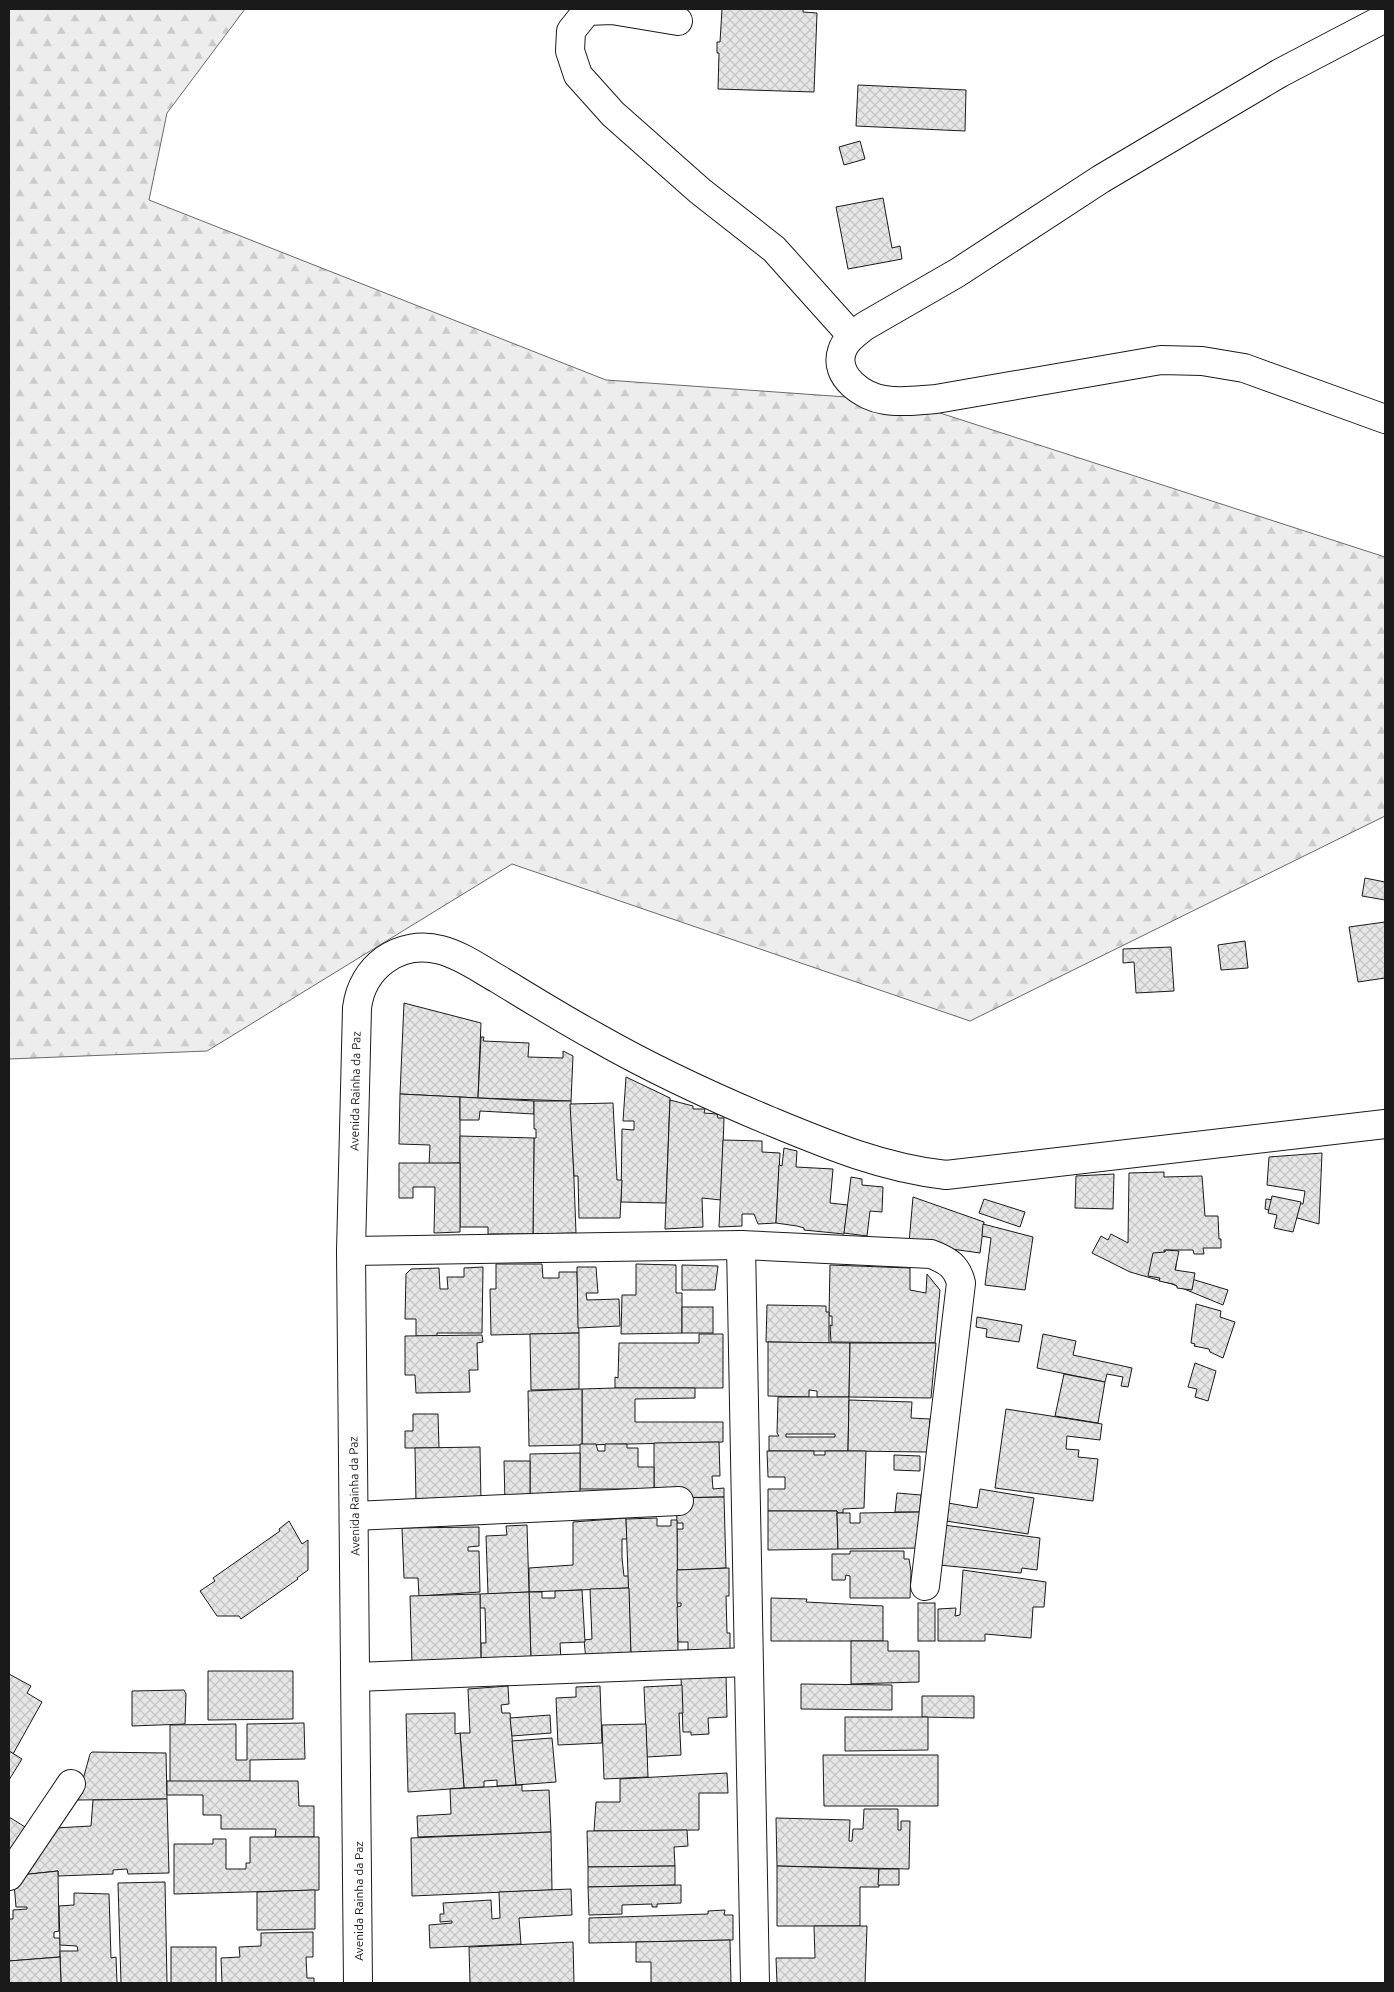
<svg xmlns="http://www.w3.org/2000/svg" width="1394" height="1992" viewBox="0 0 1394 1992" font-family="Ubuntu,sans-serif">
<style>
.forest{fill:url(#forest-firs);stroke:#6a6a6a}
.building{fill:url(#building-cross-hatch);stroke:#1a1a1a;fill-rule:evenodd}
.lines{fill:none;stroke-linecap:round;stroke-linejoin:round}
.minor-casing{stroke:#1a1a1a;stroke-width:30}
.minor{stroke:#fff;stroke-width:28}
.labels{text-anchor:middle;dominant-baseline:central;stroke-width:4;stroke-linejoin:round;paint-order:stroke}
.street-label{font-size:12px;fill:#1a1a1a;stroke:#fff}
</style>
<defs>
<pattern id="forest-firs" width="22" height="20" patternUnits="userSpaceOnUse" patternTransform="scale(1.25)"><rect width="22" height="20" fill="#ededed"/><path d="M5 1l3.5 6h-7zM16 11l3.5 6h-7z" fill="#cbcbcb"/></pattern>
<pattern id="building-cross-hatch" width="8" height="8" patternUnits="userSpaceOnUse" patternTransform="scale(1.25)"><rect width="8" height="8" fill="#e6e6e6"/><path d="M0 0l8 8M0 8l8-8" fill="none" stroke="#c5c5c5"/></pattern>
</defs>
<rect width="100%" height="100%" fill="#fff"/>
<polygon class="forest" points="9,9 245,9 167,113 149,200 606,380 903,401 1385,557 1385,816 970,1021 512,864 207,1051 9,1059"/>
<g class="building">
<polygon points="722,9 803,9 803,12 817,13 814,92 718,89 719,53 717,53 717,42 720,42"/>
<polygon points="858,85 966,90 965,131 856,126"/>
<polygon points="860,141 865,159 844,165 839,147"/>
<polygon points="883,198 892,248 900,246 902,259 848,269 836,207"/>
<polygon points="1365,878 1385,882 1385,900 1362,896"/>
<polygon points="1385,922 1385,978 1358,982 1349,927"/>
<polygon points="1245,941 1248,968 1221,970 1218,945"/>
<polygon points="1171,947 1174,991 1136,993 1134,962 1123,963 1123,949"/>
<polygon points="404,1003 481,1023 478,1098 400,1094"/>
<polygon points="481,1037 484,1037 483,1041 529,1043 528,1057 563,1058 563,1051 573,1056 571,1101 478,1098"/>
<polygon points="626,1077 670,1098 666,1203 621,1202 622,1129 634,1130 634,1121 623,1121"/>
<polygon points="400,1094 460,1097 460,1163 429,1164 430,1145 399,1144"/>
<polygon points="460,1097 534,1101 534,1114 480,1111 479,1120 460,1120"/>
<polygon points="670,1100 693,1106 693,1109 705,1109 704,1113 717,1114 718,1118 724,1118 721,1200 702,1198 703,1227 665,1229"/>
<polygon points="534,1101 571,1101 576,1233 533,1234 534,1138 536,1138 536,1129 534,1129"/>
<polygon points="613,1103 617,1180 622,1180 620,1218 579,1218 578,1176 574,1176 570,1104"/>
<polygon points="460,1136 534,1138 533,1234 488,1234 488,1227 460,1227"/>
<polygon points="723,1140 762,1141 762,1152 780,1153 776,1223 758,1224 754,1214 742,1214 742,1226 719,1227"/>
<polygon points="784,1148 797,1151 796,1167 833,1169 830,1203 848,1205 844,1234 804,1230 804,1228 797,1226 776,1223 779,1165 782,1166"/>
<polygon points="1322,1153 1319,1224 1265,1209 1266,1199 1303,1204 1305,1191 1267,1185 1269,1157"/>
<polygon points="399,1163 460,1163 460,1232 434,1233 435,1187 413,1187 413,1198 399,1198"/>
<polygon points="1164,1172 1164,1177 1202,1176 1205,1216 1218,1216 1219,1239 1221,1239 1221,1248 1203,1248 1204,1254 1194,1254 1193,1250 1164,1250 1165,1258 1177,1258 1175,1274 1228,1290 1223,1305 1172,1284 1130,1272 1092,1253 1101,1236 1108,1240 1111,1234 1128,1243 1129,1173"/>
<polygon points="1114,1174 1113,1209 1075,1208 1076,1176"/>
<polygon points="851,1177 862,1179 862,1185 883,1187 882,1212 870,1211 867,1236 844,1233"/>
<polygon points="1272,1196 1301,1202 1293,1232 1274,1228 1277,1215 1268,1213"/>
<polygon points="913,1197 984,1222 980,1253 909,1243"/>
<polygon points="984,1199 1025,1212 1020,1227 979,1213"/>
<polygon points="983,1224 1033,1237 1025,1290 985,1285 991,1238 982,1236"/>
<polygon points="1166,1250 1179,1251 1175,1270 1195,1273 1192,1290 1177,1288 1177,1286 1173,1284 1159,1281 1160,1278 1148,1276 1153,1253 1165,1252"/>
<polygon points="496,1264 542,1264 543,1278 559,1278 559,1272 577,1272 579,1333 491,1335 490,1289 496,1289"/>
<polygon points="636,1264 676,1265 676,1293 682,1293 682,1333 621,1334 622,1295 636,1295"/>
<polygon points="682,1265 718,1266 715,1290 682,1290"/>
<polygon points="830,1265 910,1268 910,1290 926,1293 927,1274 940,1290 935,1343 831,1342 830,1325 832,1326 832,1316 829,1316"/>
<polygon points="483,1267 482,1333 437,1333 437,1336 416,1336 416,1319 405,1319 406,1274 411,1269 439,1268 440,1289 448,1289 447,1277 464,1277 464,1268"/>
<polygon points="577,1267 596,1267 598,1293 586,1293 587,1300 619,1299 620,1326 578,1328"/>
<polygon points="1196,1304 1221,1311 1220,1317 1235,1322 1223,1358 1210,1352 1209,1349 1194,1346 1195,1344 1191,1343"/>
<polygon points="767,1305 826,1306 826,1312 829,1312 829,1343 766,1342"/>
<rect x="682" y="1307" width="31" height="26"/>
<polygon points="977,1317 1022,1325 1019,1342 986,1337 987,1329 976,1327"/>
<polygon points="579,1333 579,1389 531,1390 530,1334"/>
<polygon points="699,1334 723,1334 723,1388 615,1388 615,1377 618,1378 619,1343 699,1343"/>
<polygon points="1043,1334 1076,1341 1073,1355 1132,1368 1128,1387 1121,1386 1123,1377 1107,1374 1105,1382 1037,1368"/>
<polygon points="482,1335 483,1342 477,1343 478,1370 469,1370 470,1392 416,1393 415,1375 405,1375 405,1336"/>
<polygon points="768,1342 850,1343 849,1397 817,1397 817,1391 809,1390 809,1397 768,1396"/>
<polygon points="850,1343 936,1343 931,1398 849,1397"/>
<polygon points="1195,1363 1216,1371 1208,1401 1195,1397 1197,1389 1188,1387"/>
<polygon points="1064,1374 1105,1382 1098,1423 1055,1416"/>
<polygon points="615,1388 695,1388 695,1398 635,1399 635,1422 723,1422 723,1442 582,1445 582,1389"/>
<polygon points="582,1389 582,1445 529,1446 528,1391"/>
<path d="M 778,1397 L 849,1397 L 848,1451 L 769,1451 L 769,1436 L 779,1436 L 777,1433 ZM 786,1434 L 835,1434 L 835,1437 L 786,1437 Z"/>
<polygon points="849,1400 912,1402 911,1418 930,1419 927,1452 848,1451"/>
<polygon points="1006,1409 1102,1424 1100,1440 1067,1436 1066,1449 1079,1450 1078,1457 1098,1459 1093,1501 995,1488"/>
<polygon points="413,1414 438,1414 439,1448 405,1448 405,1431 413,1431"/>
<polygon points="719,1442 720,1476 712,1476 713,1489 724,1488 724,1497 654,1498 654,1443"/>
<polygon points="580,1444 596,1444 598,1451 605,1451 605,1444 627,1444 627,1448 638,1448 638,1467 654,1467 654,1489 580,1489"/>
<polygon points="480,1447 481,1502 416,1504 415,1448"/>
<polygon points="767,1451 814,1451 814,1455 825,1455 825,1451 866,1451 864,1508 843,1509 843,1513 837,1513 837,1511 768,1511 768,1489 785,1489 785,1477 768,1477"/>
<polygon points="580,1453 580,1500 530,1501 530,1454"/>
<polygon points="894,1455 920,1456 920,1471 894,1470"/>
<polygon points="504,1461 530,1461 530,1501 505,1502"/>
<polygon points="980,1489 1034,1498 1028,1534 946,1521 948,1503 977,1508"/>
<polygon points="897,1493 921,1495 920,1512 895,1512"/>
<polygon points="724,1497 726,1568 677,1570 677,1529 683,1529 683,1523 677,1523 676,1498"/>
<polygon points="768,1511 837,1511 838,1549 768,1550"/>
<polygon points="921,1512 921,1548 838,1549 837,1513 850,1513 850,1523 860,1523 860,1513"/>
<polygon points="626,1518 627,1539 622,1539 622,1558 624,1576 629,1576 629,1588 529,1592 529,1568 573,1565 573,1522"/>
<polygon points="657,1518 657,1526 671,1526 671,1520 677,1520 678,1655 631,1657 626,1519"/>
<polygon points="289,1521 302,1544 308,1540 308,1570 297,1578 298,1579 241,1619 239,1616 217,1616 200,1591 215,1581 213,1578 280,1531 279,1529"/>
<polygon points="527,1525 529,1592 488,1594 486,1536 507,1535 506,1526"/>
<polygon points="944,1525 1040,1538 1037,1570 1022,1568 1021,1573 939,1565"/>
<polygon points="479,1527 479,1546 468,1547 468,1551 479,1551 480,1592 419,1596 418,1578 404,1578 402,1528"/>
<polygon points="850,1551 904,1551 904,1559 909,1559 911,1571 910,1598 850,1598 850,1576 846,1575 845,1580 832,1580 832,1554 850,1554"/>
<polygon points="729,1568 729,1596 726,1596 727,1633 730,1633 730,1654 688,1656 688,1642 678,1642 677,1607 681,1606 681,1603 677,1603 677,1570"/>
<polygon points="963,1570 1046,1582 1044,1607 1033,1607 1031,1638 985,1634 985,1641 938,1641 938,1609 956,1608 955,1616 960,1615"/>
<polygon points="629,1588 631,1657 586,1660 584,1640 592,1639 590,1589"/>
<polygon points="582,1590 585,1642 560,1643 561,1660 531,1661 529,1592 542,1592 542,1598 555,1598 555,1591"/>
<polygon points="529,1592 531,1661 481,1665 481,1643 486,1643 485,1608 480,1608 480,1594"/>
<polygon points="480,1594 481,1662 412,1664 410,1596"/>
<polygon points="771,1598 807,1599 806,1602 883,1606 883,1641 771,1641"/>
<rect x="918" y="1603" width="17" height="38"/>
<polygon points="851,1641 888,1641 888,1651 919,1651 919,1682 851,1684"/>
<polygon points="208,1671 293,1671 293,1719 208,1720"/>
<polygon points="9,1674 31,1686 27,1693 42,1702 13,1754 9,1751"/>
<polygon points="726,1675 727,1717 708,1718 709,1734 691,1735 691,1732 683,1732 681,1677"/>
<polygon points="801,1684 892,1685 892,1710 801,1709"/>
<polygon points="682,1685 683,1713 679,1713 681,1755 647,1757 644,1687"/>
<polygon points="508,1686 509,1704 501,1705 502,1713 510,1713 516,1785 497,1786 497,1780 484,1781 484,1787 464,1788 460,1733 470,1733 468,1689"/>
<polygon points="600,1686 602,1743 558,1745 556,1698 576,1697 576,1687"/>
<polygon points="184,1690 186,1694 185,1724 132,1726 132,1691"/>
<polygon points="922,1696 974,1696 974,1718 922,1717"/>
<polygon points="455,1713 455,1734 460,1733 464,1788 408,1792 406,1714"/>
<polygon points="550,1715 551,1733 512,1736 510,1718"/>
<polygon points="845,1717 928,1717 928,1750 845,1751"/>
<polygon points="304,1723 305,1759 250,1760 250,1781 170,1782 170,1725 236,1724 236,1760 247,1760 247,1724"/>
<polygon points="646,1724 648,1777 604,1779 602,1725"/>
<polygon points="552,1738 556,1782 516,1785 512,1741"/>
<polygon points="9,1751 22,1759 9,1780"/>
<polygon points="92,1752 166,1753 167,1799 78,1800 78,1787 81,1787 90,1754"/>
<polygon points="823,1755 938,1755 938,1806 824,1806"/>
<polygon points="727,1773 728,1793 699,1793 699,1830 594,1831 596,1802 620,1802 620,1779"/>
<polygon points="167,1781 298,1781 299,1806 314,1806 314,1837 275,1837 276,1829 221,1829 221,1815 203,1815 203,1795 167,1795"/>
<polygon points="522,1785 522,1791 549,1790 551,1832 418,1837 417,1816 451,1814 450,1789"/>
<polygon points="167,1799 169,1873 128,1874 127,1869 113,1870 113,1874 58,1876 58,1871 20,1875 55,1828 91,1826 93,1800"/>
<polygon points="864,1809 898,1809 898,1830 901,1830 901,1821 910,1821 909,1869 777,1866 776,1818 850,1820 849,1841 852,1841 853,1829 863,1829"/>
<polygon points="9,1817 30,1830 9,1859"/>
<polygon points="687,1830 688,1846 674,1847 675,1866 588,1867 587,1831"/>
<polygon points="551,1832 552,1890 412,1896 411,1838"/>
<polygon points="250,1837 319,1837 319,1890 174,1894 174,1844 213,1844 213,1839 226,1839 226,1869 246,1869 246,1863 250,1863"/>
<polygon points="675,1866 675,1885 588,1887 588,1867"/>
<polygon points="777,1866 879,1869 879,1887 860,1887 860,1926 777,1926"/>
<polygon points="879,1869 899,1869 899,1885 878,1885"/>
<polygon points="58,1871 59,1931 54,1932 54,1938 60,1938 60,1957 9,1961 9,1919 13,1919 13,1910 27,1909 27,1907 16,1907 14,1883 20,1875"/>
<polygon points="165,1882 167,1983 121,1983 118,1883"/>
<polygon points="681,1885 681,1903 657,1904 657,1907 652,1907 652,1904 622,1905 622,1914 589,1915 588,1887"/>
<polygon points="571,1889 572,1915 519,1918 521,1944 430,1948 429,1925 452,1923 452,1921 440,1922 440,1914 444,1914 443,1903 491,1900 492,1919 500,1918 499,1892"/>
<polygon points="312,1890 315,1890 315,1929 257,1930 257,1892"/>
<polygon points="74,1893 109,1894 111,1958 116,1957 117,1983 61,1983 60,1951 78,1951 77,1946 60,1945 59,1906 74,1905"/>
<polygon points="725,1910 724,1915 733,1915 733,1940 589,1943 589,1918 708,1914 708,1911"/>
<polygon points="814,1926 867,1926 865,1983 777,1983 776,1958 815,1958"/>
<polygon points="313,1932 313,1957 306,1957 307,1978 314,1978 314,1983 222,1983 221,1958 240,1957 239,1947 261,1946 261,1933"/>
<polygon points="730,1940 731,1983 651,1983 651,1962 636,1962 636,1942"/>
<polygon points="573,1942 574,1983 470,1983 469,1947"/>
<rect x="171" y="1947" width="45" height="36"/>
<polygon points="60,1957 61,1983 9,1983 9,1961"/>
</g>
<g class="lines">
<defs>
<g id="minor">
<path d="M 1385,18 L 1280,73 L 1101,179 L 957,273 L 865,326 C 856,333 845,340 842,351 C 833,377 864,397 885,400 C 902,403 919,400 936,399 L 1161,360 L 1202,361 L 1244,368 L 1385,419"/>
<polyline points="678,21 612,10 587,11 571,31 570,51 578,75 613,114 700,191 774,249 852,336"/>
<polyline points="741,1245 755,1983"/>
<path d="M 351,1251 L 741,1245 L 931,1254 C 947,1260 957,1266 961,1283 L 925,1586"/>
<polyline points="354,1516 679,1501"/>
<polyline points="356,1677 748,1662"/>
<polyline points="9,1876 71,1784"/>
<path d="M 358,1983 L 351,1251 L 357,1008 C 362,967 399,939 441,950 C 461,955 480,969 498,979 C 531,999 563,1019 596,1037 C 652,1069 710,1096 770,1121 C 828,1145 883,1168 946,1175 L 1385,1124"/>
</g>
</defs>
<use href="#minor" class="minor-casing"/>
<use href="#minor" class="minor"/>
</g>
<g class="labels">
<g class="street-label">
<text transform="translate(355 1091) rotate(-89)">Avenida Rainha da Paz</text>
<text transform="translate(354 1496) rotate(-91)">Avenida Rainha da Paz</text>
<text transform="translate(358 1901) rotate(-90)">Avenida Rainha da Paz</text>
</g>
</g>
<rect width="1394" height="1992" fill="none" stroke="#1a1a1a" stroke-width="20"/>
</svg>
